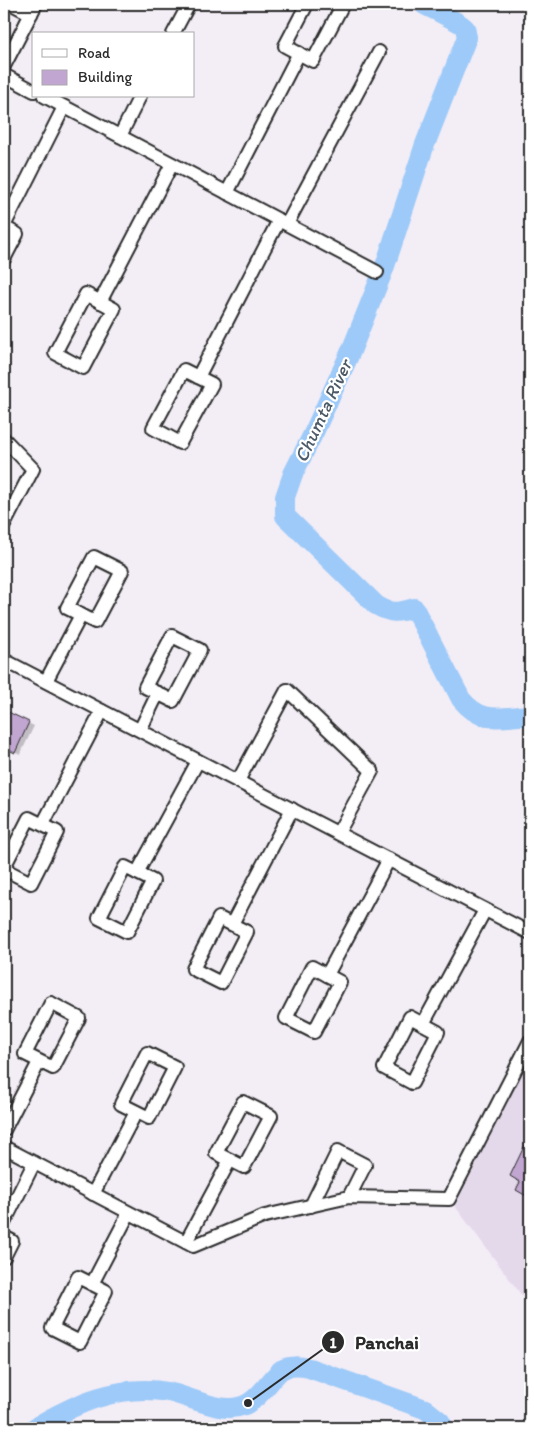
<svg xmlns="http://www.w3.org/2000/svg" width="534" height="1432" viewBox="0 0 534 1432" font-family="Itim,sans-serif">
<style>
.built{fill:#e4d8eb}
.shadow{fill:#0003}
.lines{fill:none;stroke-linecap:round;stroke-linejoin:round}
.river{stroke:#9dcaf8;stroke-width:20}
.building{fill:#c2a6d2;stroke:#2b2b2b}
.minor-casing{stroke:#2b2b2b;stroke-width:16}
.minor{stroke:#fff;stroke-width:12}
.labels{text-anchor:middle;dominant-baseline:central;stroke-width:4.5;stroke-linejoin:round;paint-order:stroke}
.water-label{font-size:19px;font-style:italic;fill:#4d5b68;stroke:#fff}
.leader{fill:none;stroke:#2b2b2b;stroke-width:2}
.callout-dot{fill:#2b2b2b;stroke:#fff;stroke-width:2}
.mark-label{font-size:15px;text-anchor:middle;font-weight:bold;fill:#fff}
.callout-label{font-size:19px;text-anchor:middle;font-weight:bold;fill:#2b2b2b;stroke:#fff;stroke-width:4.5;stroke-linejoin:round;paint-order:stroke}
</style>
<rect width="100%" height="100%" fill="#f3edf6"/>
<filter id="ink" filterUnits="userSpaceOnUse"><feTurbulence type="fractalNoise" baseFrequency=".02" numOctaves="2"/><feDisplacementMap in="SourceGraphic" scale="10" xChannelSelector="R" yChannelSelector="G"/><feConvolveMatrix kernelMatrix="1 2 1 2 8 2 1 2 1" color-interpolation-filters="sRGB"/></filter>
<g filter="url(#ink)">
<polygon class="built" points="530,1058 530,1299 523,1297 455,1206"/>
<g class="shadow">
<polygon points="4,711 34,726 20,755 4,747"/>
<polygon points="530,1137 530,1197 517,1190 522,1181 512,1176"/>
</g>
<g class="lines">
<g class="river">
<path d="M 423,4 C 430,8 463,24 465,28 C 466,31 466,34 467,37 L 424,147 L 384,269 L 351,351 L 314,432 L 293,474 L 285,497 L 285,516 L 376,605 C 391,614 397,613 414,608 L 461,699 C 482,725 500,717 530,715"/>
<path d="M 34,1428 C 74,1404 120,1383 168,1392 C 188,1396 222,1414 242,1406 C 258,1401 269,1381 281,1370 C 290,1365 299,1366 309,1368 L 425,1409 L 440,1421 L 444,1428"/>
</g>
</g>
<g class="building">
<polygon points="4,710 29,722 15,753 4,748"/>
<polygon points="530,1134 530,1198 516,1190 520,1182 510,1176"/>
</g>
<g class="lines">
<defs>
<g id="minor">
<polyline points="12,4 31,14"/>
<polyline points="307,4 285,46 313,61 343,4"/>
<polyline points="173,34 189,4"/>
<polyline points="4,66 36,4"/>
<polyline points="4,75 34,91"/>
<polyline points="44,96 377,272"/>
<polyline points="120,136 140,96"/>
<polyline points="227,193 299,53"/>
<polyline points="287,224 379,52"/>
<polyline points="4,226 64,107"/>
<polyline points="4,227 17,234 4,259"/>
<polygon points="86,294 114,309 83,368 55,353"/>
<polyline points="100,302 172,164"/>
<polygon points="184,370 212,384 180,443 153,428"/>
<polyline points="198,377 279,220"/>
<polyline points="4,439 33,469 4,525"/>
<polygon points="94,557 122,571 95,622 67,608"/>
<polygon points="172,636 200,650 173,701 145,687"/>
<polyline points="4,660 530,933"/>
<polyline points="46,681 81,615"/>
<polyline points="140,730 158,693"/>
<polyline points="238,781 287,690 372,771 338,833"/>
<polyline points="43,824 102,711"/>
<polyline points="4,867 29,818 57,832 31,883 4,869"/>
<polygon points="125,867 153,881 127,932 99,918"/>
<polyline points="137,873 198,761"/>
<polygon points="219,918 247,932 221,983 193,969"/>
<polyline points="232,924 292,809"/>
<polygon points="312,967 340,982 314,1032 286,1018"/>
<polyline points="327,975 389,859"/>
<polygon points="51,1003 79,1018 53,1068 25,1054"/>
<polygon points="410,1017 438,1032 412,1083 384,1068"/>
<polyline points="423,1024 485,910"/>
<polygon points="147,1053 175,1067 149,1118 121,1104"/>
<polygon points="243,1102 271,1116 244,1167 216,1153"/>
<polyline points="4,1130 39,1062"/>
<polyline points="4,1147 193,1246 265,1216 349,1197 449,1199 530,1041"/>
<polyline points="93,1194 136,1112"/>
<polyline points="311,1206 338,1151 365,1165 349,1197"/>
<polyline points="4,1223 34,1163"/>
<polyline points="4,1237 12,1241 4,1257"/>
<polyline points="186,1242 230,1160"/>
<polygon points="78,1277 106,1291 80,1342 52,1328"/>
<polyline points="92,1284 129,1213"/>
</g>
</defs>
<use href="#minor" class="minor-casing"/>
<use href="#minor" class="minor"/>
</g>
</g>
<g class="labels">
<g class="water-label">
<text transform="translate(323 411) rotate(-65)">Chumta River</text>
</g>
</g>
<path class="leader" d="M248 1403L333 1342"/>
<g class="callout-dot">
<circle cx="248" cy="1403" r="5"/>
<circle cx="333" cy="1342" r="12"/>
</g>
<g class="mark-label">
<text x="333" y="1348">1</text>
</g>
<g class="callout-label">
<text x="387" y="1349">Panchai</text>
</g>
<rect width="534" height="1432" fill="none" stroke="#fff" stroke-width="20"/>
<rect x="10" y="10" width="514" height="1412" fill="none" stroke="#2b2b2b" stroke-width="2" filter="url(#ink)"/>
<rect x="32" y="32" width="162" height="65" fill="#ffffff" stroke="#aaaaaa"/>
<rect x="42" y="49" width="25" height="8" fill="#ffffff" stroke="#aaaaaa"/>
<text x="78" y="58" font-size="15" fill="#2b2b2b">Road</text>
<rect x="42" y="70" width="25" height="15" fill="#c2a6d2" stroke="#aaaaaa"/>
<text x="78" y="82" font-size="15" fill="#2b2b2b">Building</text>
</svg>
